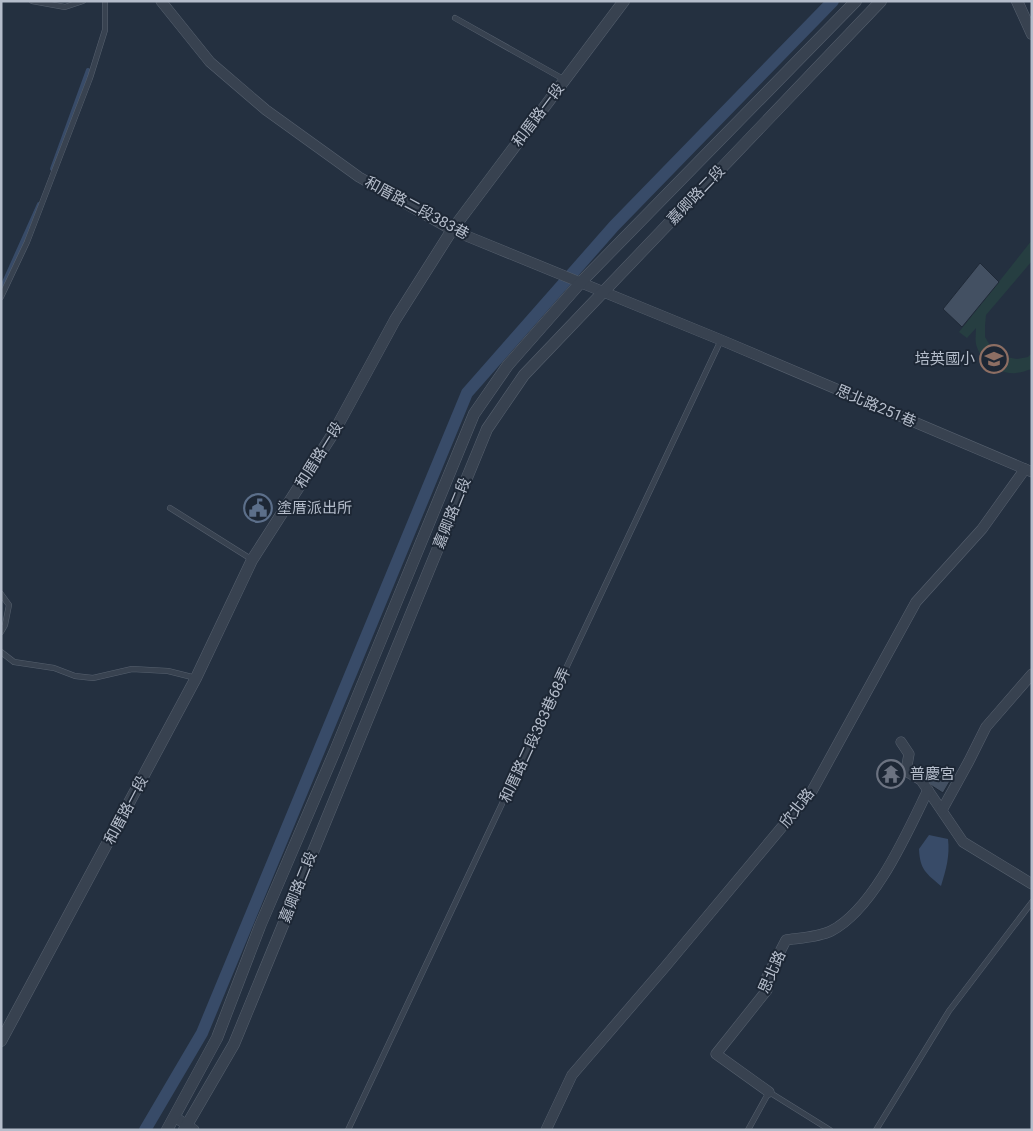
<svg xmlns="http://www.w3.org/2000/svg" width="1033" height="1131" viewBox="0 0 1033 1131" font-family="Roboto,'Noto Sans TC',sans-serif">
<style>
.green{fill:#263e41}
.water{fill:#384b68}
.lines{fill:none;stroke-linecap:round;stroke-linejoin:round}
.stream{stroke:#384b68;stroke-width:4}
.canal{stroke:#384b68;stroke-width:12}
.building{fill:#435062;stroke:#1f2937}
.service-casing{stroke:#56606e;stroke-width:6}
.minor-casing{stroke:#56606e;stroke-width:11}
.tertiary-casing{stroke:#56606e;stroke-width:12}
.service{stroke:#384250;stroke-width:5}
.minor{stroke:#384250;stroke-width:10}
.tertiary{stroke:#384250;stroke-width:11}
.labels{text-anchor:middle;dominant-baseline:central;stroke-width:4;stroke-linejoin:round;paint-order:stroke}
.street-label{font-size:15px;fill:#b5bdcb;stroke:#1d2735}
.poi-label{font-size:15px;fill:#b5bdcb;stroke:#1d2735;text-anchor:start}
</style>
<rect width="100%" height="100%" fill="#243040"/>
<path class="green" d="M 1032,240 L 1032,261 L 986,315 L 985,326 L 985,337 L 994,352 L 1006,357 L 1017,359 L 1028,357 L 1032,353 L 1032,369 C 1027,370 1021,373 1016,373 C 999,375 980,361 976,344 C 975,339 976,333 976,328 L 967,338 L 959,332 Z"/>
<path class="water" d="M 929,835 L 948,839 C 950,856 946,870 941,886 C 926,873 920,870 919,849 Z"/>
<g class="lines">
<g class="stream">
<polyline points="52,169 88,70"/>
<polyline points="1,289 39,204"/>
</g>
<polyline class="canal" points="145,1130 202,1033 467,393 614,226 833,1"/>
</g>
<g class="building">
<polygon points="980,263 999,282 962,327 943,309"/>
<polygon points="885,761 906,773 898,788 877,775"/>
<polygon points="926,766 950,781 943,793 918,777"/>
</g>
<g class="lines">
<defs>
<g id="service">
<polyline points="32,1 65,7 83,1"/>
<polyline points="455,18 565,80"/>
<polyline points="1,297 27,242 90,78 105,30 105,1"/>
<polyline points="170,508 251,559"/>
<polyline points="1,594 9,605 5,625 1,632"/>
<polyline points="1,652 14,662 54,668 75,676 93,678 132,669 168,671 196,678"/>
<polyline points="348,1130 721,340"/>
<polyline points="748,1130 769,1092 830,1130"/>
<polyline points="876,1130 949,1011 1032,902"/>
</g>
<g id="minor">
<polyline points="161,1 210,62 266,110 359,177 452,230 721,340 1032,472"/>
<polyline points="901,742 909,754 906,771 921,780 963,842 1032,884"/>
<polyline points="942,810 969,761 986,727 1032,674"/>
<path d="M 769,1092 L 716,1054 L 767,990 L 767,977 L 786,940 C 800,938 819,937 831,931 C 874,909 907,833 928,790"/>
<polyline points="175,1117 194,1130"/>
<polyline points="546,1130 572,1075 665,967 812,791 916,602 982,529 1025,469"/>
</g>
<g id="tertiary">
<polyline points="1017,1 1032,34"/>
<polyline points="1,1041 196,678 252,560 334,432 395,320 452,230 624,1"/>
<polyline points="167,1130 217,1038 260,926 335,751 474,414 508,365 581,282 856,1"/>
<polyline points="184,1130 234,1044 487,429 524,375 881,1"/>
</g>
</defs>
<use href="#service" class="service-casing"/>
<use href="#minor" class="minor-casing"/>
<use href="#tertiary" class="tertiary-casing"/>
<use href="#service" class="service"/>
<use href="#minor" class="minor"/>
<use href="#tertiary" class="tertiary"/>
</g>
<defs>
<symbol id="school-ring" viewBox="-11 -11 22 22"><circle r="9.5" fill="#1d2735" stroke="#8d6e63" stroke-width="1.5"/><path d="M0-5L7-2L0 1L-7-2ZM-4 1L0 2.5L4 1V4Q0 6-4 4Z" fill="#8d6e63"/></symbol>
<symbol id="civic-ring" viewBox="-11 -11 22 22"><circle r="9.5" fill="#1d2735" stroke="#5c6f8a" stroke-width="1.5"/><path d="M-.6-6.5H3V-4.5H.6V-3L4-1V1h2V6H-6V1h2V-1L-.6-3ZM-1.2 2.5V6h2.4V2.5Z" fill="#5c6f8a"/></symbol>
<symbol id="temple-ring" viewBox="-11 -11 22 22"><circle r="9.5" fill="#1d2735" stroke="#6b7280" stroke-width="1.5"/><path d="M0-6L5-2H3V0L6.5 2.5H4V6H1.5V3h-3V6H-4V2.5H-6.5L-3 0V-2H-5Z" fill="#6b7280"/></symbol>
</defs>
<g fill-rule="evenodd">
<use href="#school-ring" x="978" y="343" width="32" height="32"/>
<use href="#civic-ring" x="242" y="492" width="32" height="32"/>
<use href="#temple-ring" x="875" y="758" width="32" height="32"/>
</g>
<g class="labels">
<g class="street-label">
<text transform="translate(538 115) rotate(-53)">和厝路一段</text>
<text transform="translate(696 195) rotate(-46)">嘉卿路二段</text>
<text transform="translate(417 208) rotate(28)">和厝路二段383巷</text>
<text transform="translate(876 406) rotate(23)">思北路251巷</text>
<text transform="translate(319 455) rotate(-58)">和厝路一段</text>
<text transform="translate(452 513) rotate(-68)">嘉卿路二段</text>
<text transform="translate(535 735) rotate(-65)">和厝路二段383巷68弄</text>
<text transform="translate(797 808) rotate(-52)">欣北路</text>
<text transform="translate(126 810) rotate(-62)">和厝路一段</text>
<text transform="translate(298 887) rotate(-68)">嘉卿路二段</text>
<text transform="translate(772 972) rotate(-66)">思北路</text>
</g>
<g class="poi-label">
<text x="975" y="359" text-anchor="end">培英國小</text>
<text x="277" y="508">塗厝派出所</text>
<text x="910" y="774">普慶宮</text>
</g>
</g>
<rect width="1033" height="1131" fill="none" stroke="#b5bdcb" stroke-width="5"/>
</svg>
